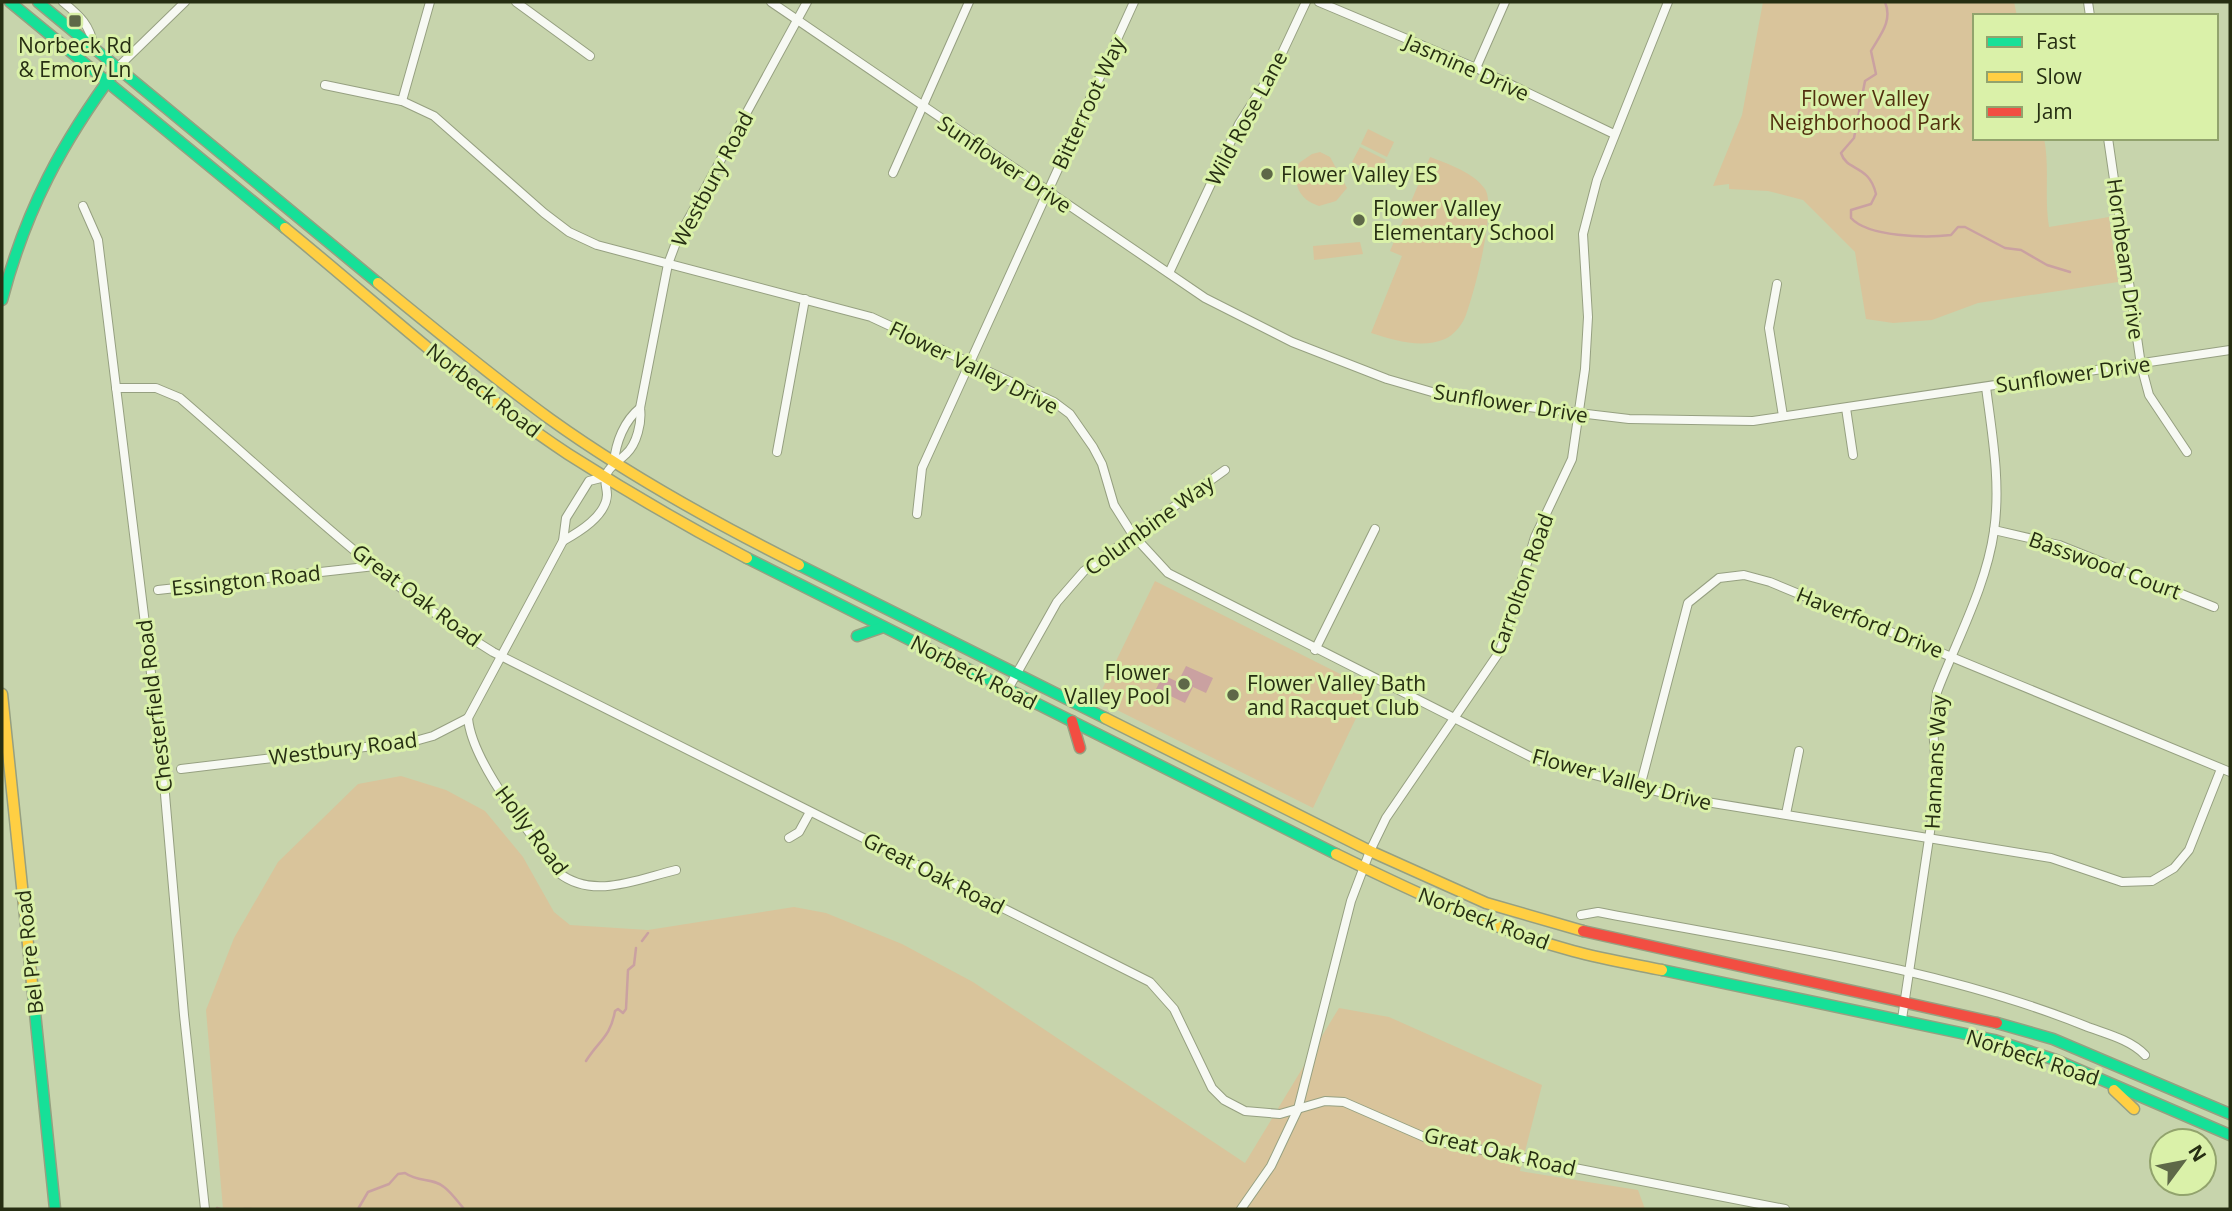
<svg xmlns="http://www.w3.org/2000/svg" width="2232" height="1211" viewBox="0 0 2232 1211" font-family="'Open Sans',sans-serif">
<style>
.green{fill:#d9c49b}
.water{fill:#caa1a1}
.lines{fill:none;stroke-linecap:round;stroke-linejoin:round}
.stream{stroke:#caa1a1;stroke-width:2.5}
.street-casing{stroke:#96a081;stroke-width:10}
.fast-casing{stroke:#96a081;stroke-width:13}
.slow-casing{stroke:#96a081;stroke-width:13}
.jam-casing{stroke:#96a081;stroke-width:13}
.street{stroke:#f7f9f3;stroke-width:8}
.fast{stroke:#16e098;stroke-width:10}
.slow{stroke:#ffcf43;stroke-width:10}
.jam{stroke:#f24e42;stroke-width:10}
.poi-dot{fill:#5e6848;stroke:#daf1a9;stroke-width:2.5}
.labels{text-anchor:middle;dominant-baseline:central;stroke-width:6;stroke-linejoin:round;paint-order:stroke}
.poi-label{font-size:21px;fill:#262e12;stroke:#daf1a9;text-anchor:start}
.street-label{font-size:21px;fill:#262e12;stroke:#daf1a9}
.park-label{font-size:21px;fill:#52300f;stroke:#daf1a9}
</style>
<rect width="100%" height="100%" fill="#c7d4ac"/>
<g class="green">
<path d="M 1763,2 L 2014,2 L 2017,16 L 1975,16 L 1975,138 L 2044,138 C 2050,168 2044,197 2049,227 L 2109,217 L 2118,282 L 1978,303 L 1932,320 L 1893,323 L 1866,319 L 1855,252 L 1803,200 L 1768,191 L 1729,189 L 1729,184 L 1713,186 L 1742,115 Z"/>
<polygon points="1368,129 1394,142 1387,157 1361,144"/>
<polygon points="1360,147 1386,160 1378,175 1352,162"/>
<path d="M 1320,152 L 1330,157 L 1347,188 L 1336,201 L 1319,206 C 1298,199 1292,183 1299,163 L 1312,154 Z"/>
<path d="M 1430,157 C 1448,164 1473,172 1485,189 C 1497,208 1474,293 1466,315 C 1462,325 1454,335 1445,339 C 1421,349 1394,340 1371,333 L 1402,256 L 1390,251 Z"/>
<polygon points="1360,242 1363,254 1314,260 1313,246"/>
<polygon points="1155,581 1370,689 1313,808 1097,700"/>
<polygon points="401,776 446,790 485,811 523,857 554,912 570,925 648,930 794,907 826,913 902,944 973,982 1245,1163 1339,1008 1389,1017 1542,1085 1520,1171 1638,1190 1645,1209 223,1209 206,1010 234,938 278,862 358,784"/>
</g>
<polygon class="water" points="1186,666 1213,678 1206,693 1193,687 1185,703 1156,689 1163,675 1178,682"/>
<g class="lines">
<g class="stream">
<path d="M 1885,2 C 1893,21 1880,35 1871,51 L 1876,74 L 1865,81 L 1854,138 L 1841,153 C 1847,172 1869,164 1876,194 L 1871,204 L 1851,210 L 1851,218 C 1868,237 1926,238 1951,235 L 1958,227 L 1965,227 L 2005,248 L 2021,250 L 2047,265 L 2070,272"/>
<polyline points="642,941 648,933"/>
<path d="M 586,1061 C 599,1040 610,1038 615,1011 L 618,1009 L 623,1013 L 626,1009 L 628,970 L 634,965 L 636,948"/>
<polyline points="217,1208 220,1209"/>
<polyline points="244,1209 251,1209"/>
<path d="M 358,1209 L 368,1192 L 389,1184 L 398,1174 L 405,1173 C 419,1183 432,1177 444,1187 C 451,1192 458,1202 464,1209"/>
</g>
<defs>
<g id="street">
<path d="M 63,2 C 80,16 90,25 94,47"/>
<polyline points="516,2 590,56"/>
<polyline points="771,2 1205,298 1292,342 1387,379 1432,392 1477,401 1629,419 1753,421 2230,350"/>
<polyline points="1319,2 1476,68 1614,134"/>
<polyline points="2088,2 2090,16"/>
<polyline points="118,67 185,2"/>
<polyline points="1476,68 1505,2"/>
<polyline points="325,85 402,101 434,116 544,213 569,232 597,245 871,317 1054,402 1070,414 1093,447 1102,464 1114,505 1133,535 1168,573 1537,760 1682,798 2051,858 2122,882 2152,881 2174,868 2189,850 2221,769"/>
<polyline points="402,101 430,2"/>
<polyline points="2108,138 2141,365 2149,395 2187,452"/>
<polyline points="893,173 969,2"/>
<polyline points="83,206 98,240 163,771 184,1015 205,1209"/>
<polyline points="1169,273 1239,124 1276,66 1306,2"/>
<polyline points="1777,284 1769,328 1783,416"/>
<path d="M 116,388 L 156,388 L 180,398 C 281,485 379,582 493,652 L 1150,982 L 1174,1009 L 1212,1088 L 1224,1100 L 1245,1111 L 1280,1114 L 1325,1101 L 1344,1102 L 1431,1140 L 1785,1209"/>
<polyline points="1846,408 1853,455"/>
<polyline points="777,452 805,299"/>
<path d="M 614,462 C 616,442 624,421 640,408"/>
<polyline points="917,514 922,468 1134,2"/>
<polyline points="1994,530 2059,545 2214,607"/>
<path d="M 563,541 C 579,532 606,516 607,495 C 607,487 603,480 607,473 C 612,464 619,461 626,454 C 637,444 642,422 640,408 L 668,264 L 677,240 L 807,2"/>
<polyline points="158,590 375,566"/>
<polyline points="1315,650 1375,529"/>
<polyline points="1008,689 1057,602 1084,571 1225,470"/>
<path d="M 468,718 C 472,764 531,833 559,873 C 593,900 638,879 676,870"/>
<polyline points="181,769 415,741 433,736 468,718 563,541 566,518 589,481 605,477"/>
<polyline points="1640,787 1688,603 1719,578 1744,575 1770,582 2230,772"/>
<polyline points="1786,814 1799,751"/>
<polyline points="789,838 799,832 810,812"/>
<path d="M 1581,915 L 1598,912 C 1758,943 1938,966 2088,1027 C 2107,1034 2131,1040 2145,1055"/>
<path d="M 1902,1019 L 1937,785 L 1933,727 L 1937,692 C 1957,639 1986,587 1994,531 C 2001,483 1992,434 1986,387"/>
<polyline points="1241,1209 1271,1166 1298,1109 1351,901 1370,851 1386,818 1500,651 1535,537 1572,459 1585,369 1588,317 1583,234 1597,180 1668,2"/>
</g>
<g id="fast">
<polyline points="10,2 285,228"/>
<polyline points="38,2 378,283"/>
<path d="M 2,300 C 26,209 62,142 118,67"/>
<polyline points="747,558 1336,854"/>
<polyline points="799,565 1105,718"/>
<polyline points="857,636 883,627"/>
<polyline points="1662,970 1994,1040 2056,1060 2230,1135"/>
<polyline points="32,983 55,1209"/>
<polyline points="1997,1023 2053,1039 2230,1114"/>
</g>
<g id="slow">
<path d="M 285,228 C 378,304 468,388 568,454 C 626,491 686,526 747,558"/>
<path d="M 378,283 C 434,329 491,376 550,419 C 628,475 713,522 799,565"/>
<polyline points="2,694 32,983"/>
<polyline points="1105,718 1370,851 1486,903 1583,931"/>
<path d="M 1336,854 C 1412,891 1491,929 1573,951 C 1602,959 1632,964 1662,970"/>
<polyline points="2114,1090 2134,1109"/>
</g>
<g id="jam">
<polyline points="1072,721 1080,748"/>
<polyline points="1583,931 1997,1023"/>
</g>
</defs>
<use href="#street" class="street-casing"/>
<use href="#fast" class="fast-casing"/>
<use href="#slow" class="slow-casing"/>
<use href="#jam" class="jam-casing"/>
<use href="#street" class="street"/>
<use href="#fast" class="fast"/>
<use href="#slow" class="slow"/>
<use href="#jam" class="jam"/>
</g>
<g class="poi-dot">
<rect x="68" y="14" width="14" height="14" rx="3.5"/>
<circle cx="1267" cy="174" r="7"/>
<circle cx="1359" cy="220" r="7"/>
<circle cx="1184" cy="684" r="7"/>
<circle cx="1233" cy="695" r="7"/>
</g>
<g class="labels">
<g class="poi-label">
<text x="75" y="45" text-anchor="middle">Norbeck Rd<tspan x="75" dy="24">&amp; Emory Ln</tspan></text>
<text x="1281" y="174">Flower Valley ES</text>
<text x="1373" y="208">Flower Valley<tspan x="1373" dy="24">Elementary School</tspan></text>
<text x="1170" y="672" text-anchor="end">Flower<tspan x="1170" dy="24">Valley Pool</tspan></text>
<text x="1247" y="683">Flower Valley Bath<tspan x="1247" dy="24">and Racquet Club</tspan></text>
</g>
<g class="street-label">
<text transform="translate(1467 67) rotate(24)">Jasmine Drive</text>
<text transform="translate(1088 103) rotate(-65)">Bitterroot Way</text>
<text transform="translate(1246 118) rotate(-62)">Wild Rose Lane</text>
<text transform="translate(1005 164) rotate(34)">Sunflower Drive</text>
<text transform="translate(712 179) rotate(-62)">Westbury Road</text>
<text transform="translate(2126 259) rotate(82)">Hornbeam Drive</text>
<text transform="translate(974 367) rotate(26)">Flower Valley Drive</text>
<text transform="translate(2073 374) rotate(-8)">Sunflower Drive</text>
<text transform="translate(484 390) rotate(38)">Norbeck Road</text>
<text transform="translate(1511 403) rotate(9)">Sunflower Drive</text>
<text transform="translate(1149 525) rotate(-36)">Columbine Way</text>
<text transform="translate(2105 565) rotate(20)">Basswood Court</text>
<text transform="translate(246 580) rotate(-6)">Essington Road</text>
<text transform="translate(1521 584) rotate(-70)">Carrolton Road</text>
<text transform="translate(417 595) rotate(37)">Great Oak Road</text>
<text transform="translate(1870 622) rotate(22)">Haverford Drive</text>
<text transform="translate(974 672) rotate(27)">Norbeck Road</text>
<text transform="translate(154 706) rotate(-97)">Chesterfield Road</text>
<text transform="translate(343 748) rotate(-7)">Westbury Road</text>
<text transform="translate(1935 762) rotate(-87)">Hannans Way</text>
<text transform="translate(1622 779) rotate(15)">Flower Valley Drive</text>
<text transform="translate(532 830) rotate(53)">Holly Road</text>
<text transform="translate(934 873) rotate(27)">Great Oak Road</text>
<text transform="translate(1484 918) rotate(21)">Norbeck Road</text>
<text transform="translate(29 952) rotate(-96)">Bel Pre Road</text>
<text transform="translate(2033 1057) rotate(18)">Norbeck Road</text>
<text transform="translate(1500 1151) rotate(13)">Great Oak Road</text>
</g>
<g class="park-label">
<text x="1865" y="98">Flower Valley<tspan x="1865" dy="24">Neighborhood Park</tspan></text>
</g>
</g>
<rect width="2232" height="1211" fill="none" stroke="#262e12" stroke-width="7"/>
<rect x="1973" y="14" width="245" height="126" fill="#daf1a9" stroke="#92a36d" stroke-width="2"/>
<rect x="1987" y="37" width="35" height="10" fill="#16e098" stroke="#92a36d" stroke-width="2"/>
<text x="2036" y="49" font-size="21" fill="#262e12">Fast</text>
<rect x="1987" y="72" width="35" height="10" fill="#ffcf43" stroke="#92a36d" stroke-width="2"/>
<text x="2036" y="84" font-size="21" fill="#262e12">Slow</text>
<rect x="1987" y="107" width="35" height="10" fill="#f24e42" stroke="#92a36d" stroke-width="2"/>
<text x="2036" y="119" font-size="21" fill="#262e12">Jam</text>
<g transform="translate(2183 1162) rotate(58)"><circle r="33" fill="#daf1a9" stroke="#92a36d" stroke-width="2"/>
<path d="M0-5L12 26L0 18L-12 26Z" fill="#5e6848"/>
<text y="-10" font-size="19" font-weight="bold" text-anchor="middle" fill="#262e12">N</text>
</g>
</svg>
